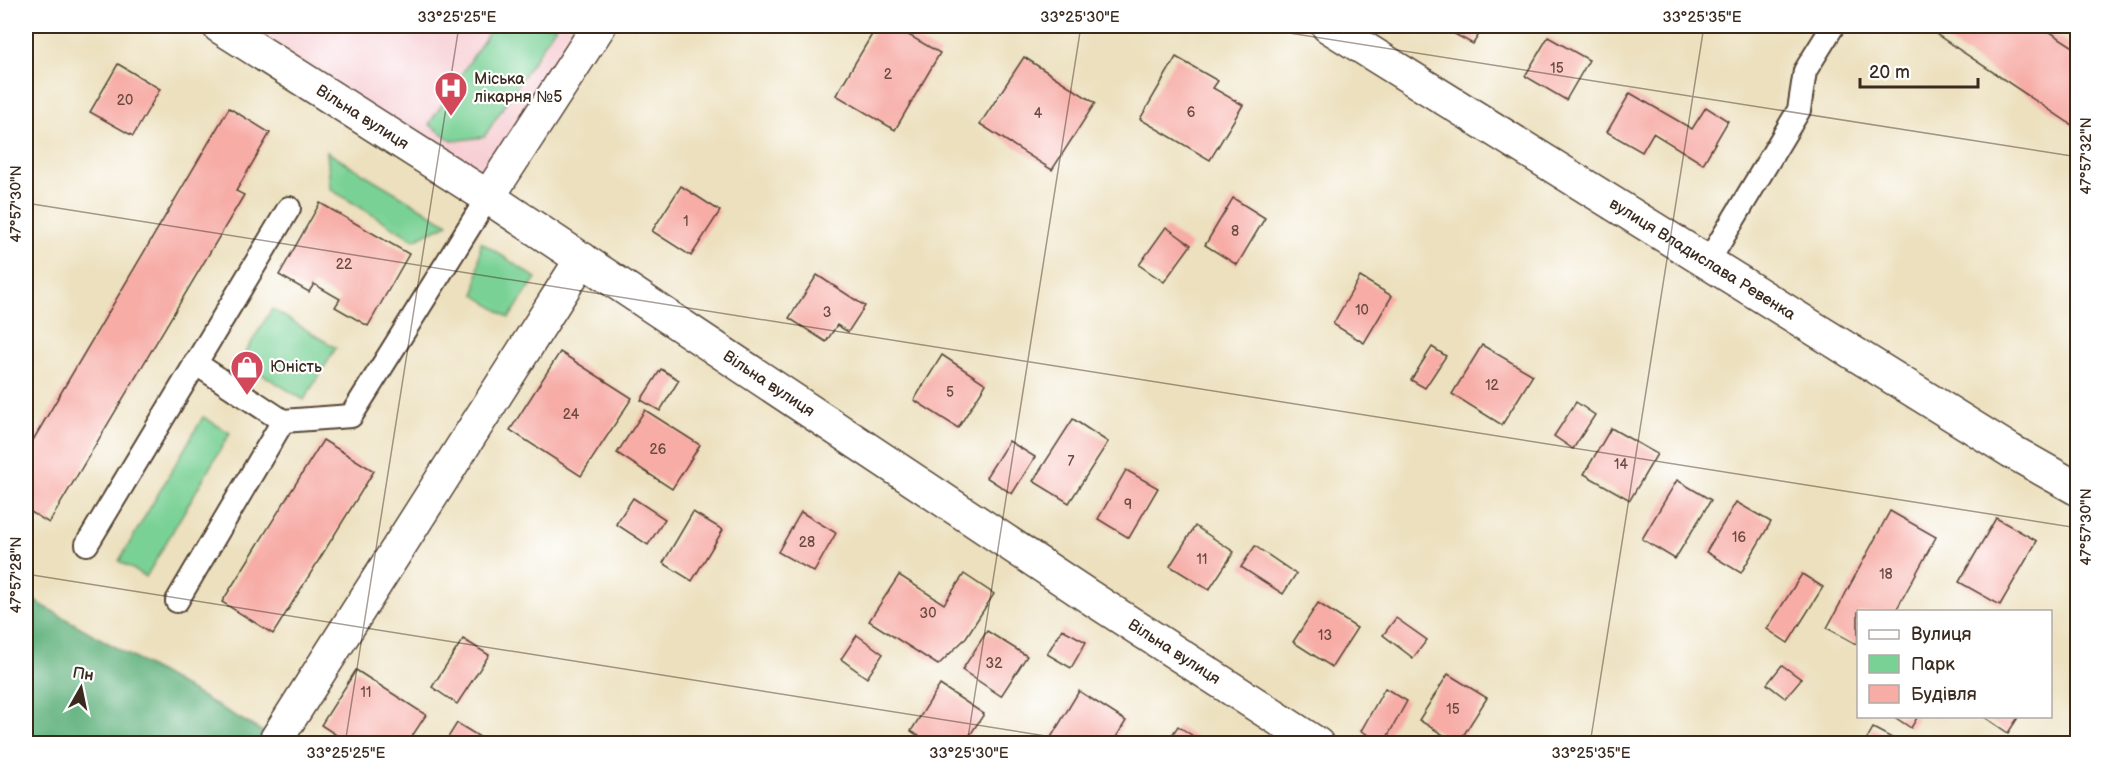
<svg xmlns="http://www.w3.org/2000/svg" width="2103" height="769" viewBox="0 0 2103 769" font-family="'Balsamiq Sans',sans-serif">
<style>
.built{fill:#f7cfd4}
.green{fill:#7ad196;stroke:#5a7e5a;stroke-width:1.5}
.forest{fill:#63b37f;stroke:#4f6e4e;stroke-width:1.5}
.building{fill:#f7aca6}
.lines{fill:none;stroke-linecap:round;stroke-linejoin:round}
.lane-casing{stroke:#564536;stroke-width:26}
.street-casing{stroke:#564536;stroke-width:36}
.lane{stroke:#fff;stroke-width:22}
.street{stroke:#fff;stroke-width:33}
.ticks{fill:none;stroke:#3b2a1e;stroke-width:1.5;stroke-opacity:0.45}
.labels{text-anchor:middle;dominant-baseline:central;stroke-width:4.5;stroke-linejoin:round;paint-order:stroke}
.number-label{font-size:14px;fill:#6a4a40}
.poi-label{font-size:16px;fill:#3b2a1e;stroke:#fff;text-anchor:start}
.street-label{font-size:16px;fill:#3b2a1e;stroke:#fff}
.neatline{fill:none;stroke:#3b2a1e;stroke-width:2}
.ticks-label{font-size:15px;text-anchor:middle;fill:#3b2a1e}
</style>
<rect width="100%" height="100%" fill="#fff"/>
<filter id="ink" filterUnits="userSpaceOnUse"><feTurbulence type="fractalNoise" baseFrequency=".0167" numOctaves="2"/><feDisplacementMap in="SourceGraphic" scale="12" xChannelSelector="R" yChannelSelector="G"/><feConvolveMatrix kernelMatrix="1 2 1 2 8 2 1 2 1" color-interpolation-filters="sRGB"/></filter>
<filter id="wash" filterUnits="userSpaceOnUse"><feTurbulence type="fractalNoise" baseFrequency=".008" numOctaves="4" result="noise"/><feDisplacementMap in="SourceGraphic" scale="24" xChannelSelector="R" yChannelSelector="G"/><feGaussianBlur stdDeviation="1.35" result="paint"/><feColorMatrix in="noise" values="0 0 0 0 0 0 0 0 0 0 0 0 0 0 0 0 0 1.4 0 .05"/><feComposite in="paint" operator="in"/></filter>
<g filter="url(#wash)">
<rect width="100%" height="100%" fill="#ece0be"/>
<polygon class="built" points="219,26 599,26 488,197"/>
<g class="green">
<polygon points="493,26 556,26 484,137 452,141 429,124"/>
<polygon points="327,152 448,224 414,240 330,189"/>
<polygon points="481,242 536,278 509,318 475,295"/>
<polygon points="272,309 336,348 304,400 240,361"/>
<polygon points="203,417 230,433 146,577 119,561"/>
</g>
<polygon class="forest" points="26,596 258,729 281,743 26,743"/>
<g id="blocks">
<g class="building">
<polygon points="877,26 893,26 940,53 895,130 836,95"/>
<polygon points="1440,26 1484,26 1473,44"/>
<polygon points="1924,26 2041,26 2078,50 2078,129"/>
<polygon points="1548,37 1589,60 1566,100 1525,76"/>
<polygon points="1024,57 1095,103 1052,170 980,124"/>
<polygon points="1176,57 1218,81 1213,88 1243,105 1210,160 1140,119"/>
<polygon points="118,64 160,89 133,136 90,112"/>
<polygon points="1630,93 1692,129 1706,107 1728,121 1703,164 1653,133 1642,152 1607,132"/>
<polygon points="229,108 270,133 236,191 244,195 49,523 26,509 26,452"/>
<polygon points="681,186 720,211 691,256 652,231"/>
<polygon points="1233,198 1265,218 1237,265 1205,245"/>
<polygon points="320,203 409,254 368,326 335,307 340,299 314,284 309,292 279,275"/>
<polygon points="1166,227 1191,245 1164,282 1139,265"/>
<polygon points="817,275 865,306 848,332 837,325 826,342 789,318"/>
<polygon points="1360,277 1392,296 1364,343 1333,324"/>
<polygon points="1482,345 1533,375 1502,425 1452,394"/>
<polygon points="1432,347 1446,356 1425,388 1411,380"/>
<polygon points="560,352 632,398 581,476 510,430"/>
<polygon points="942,355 986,384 958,428 914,400"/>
<polygon points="661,369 679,380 660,411 641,400"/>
<polygon points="1576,402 1595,415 1573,449 1554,436"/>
<polygon points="645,410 700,445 672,489 617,453"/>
<polygon points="1073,419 1108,442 1069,503 1033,481"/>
<polygon points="1611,428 1657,454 1630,500 1584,474"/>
<polygon points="323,440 374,471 273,634 222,602"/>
<polygon points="1009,441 1035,457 1012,494 986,477"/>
<polygon points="1126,470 1158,488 1129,538 1098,519"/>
<polygon points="1677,480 1711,500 1675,559 1642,539"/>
<polygon points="633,498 665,519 648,545 616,524"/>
<polygon points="1736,502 1771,522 1741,573 1706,552"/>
<polygon points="1890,511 1936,537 1895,612 1858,612 1858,645 1827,628"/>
<polygon points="693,512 723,530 692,581 663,563"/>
<polygon points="801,512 836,533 814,572 778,552"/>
<polygon points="1996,518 2037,541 2000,605 1959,582"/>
<polygon points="1195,526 1234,552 1209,590 1170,566"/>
<polygon points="1255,546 1296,574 1283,594 1241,567"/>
<polygon points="964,574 994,594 965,639 938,665 869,621 899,575 944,604"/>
<polygon points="1802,574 1823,587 1788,643 1767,629"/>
<polygon points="1318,603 1357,628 1332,667 1293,642"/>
<polygon points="1396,618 1427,640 1413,658 1383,635"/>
<polygon points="1062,629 1086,642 1071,668 1047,654"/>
<polygon points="987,631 1027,656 1001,696 962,670"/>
<polygon points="857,635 883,654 867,678 841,659"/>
<polygon points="463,639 489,655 457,704 432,687"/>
<polygon points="1782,665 1801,679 1785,698 1767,684"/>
<polygon points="356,670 426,715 407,744 350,744 321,725"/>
<polygon points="1448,674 1487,698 1458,744 1419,720"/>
<polygon points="940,685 984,714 964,744 931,744 911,731"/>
<polygon points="1385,688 1407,701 1384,743 1361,731"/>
<polygon points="1079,691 1126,721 1112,744 1047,744"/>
<polygon points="1893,716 1918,716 1911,728"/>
<polygon points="1983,716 2019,716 2008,733"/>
<polygon points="457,723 491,744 444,744"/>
<polygon points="1178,726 1205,744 1166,744"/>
<polygon points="1873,728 1894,739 1892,744 1864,744"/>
</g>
</g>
</g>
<g filter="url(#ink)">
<use href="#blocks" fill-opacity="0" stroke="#564536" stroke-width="1.5"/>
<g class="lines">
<defs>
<g id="lane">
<polyline points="1708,262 1799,110 1805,71 1833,26"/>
<polyline points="195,363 283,421 351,416 488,197"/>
<polyline points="87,544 289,208"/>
<polyline points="177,601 283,421"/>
</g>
<g id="street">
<path id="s1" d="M 219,26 L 488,197 L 1088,596 L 1317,744"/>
<path id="s2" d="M 1328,26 L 2011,451 L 2078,489"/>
<polyline points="488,197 599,26"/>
<polyline points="281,744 276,740 582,259"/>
</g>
</defs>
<use href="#lane" class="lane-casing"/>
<use href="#street" class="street-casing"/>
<use href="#lane" class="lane"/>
<use href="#street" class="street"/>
</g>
</g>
<path class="ticks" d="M 1244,26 L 2078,157M 26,203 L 2078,528M 26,574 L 1096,744M 345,744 L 459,26M 967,744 L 1081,26M 1590,744 L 1704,26"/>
<defs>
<symbol id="hospital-pin" viewBox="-11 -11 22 30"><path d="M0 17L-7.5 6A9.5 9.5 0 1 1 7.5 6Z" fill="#d1495b" stroke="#fff"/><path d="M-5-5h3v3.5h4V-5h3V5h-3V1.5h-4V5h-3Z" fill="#fff"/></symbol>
<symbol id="shop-pin" viewBox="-11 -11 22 30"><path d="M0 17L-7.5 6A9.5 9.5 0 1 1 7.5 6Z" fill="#d1495b" stroke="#fff"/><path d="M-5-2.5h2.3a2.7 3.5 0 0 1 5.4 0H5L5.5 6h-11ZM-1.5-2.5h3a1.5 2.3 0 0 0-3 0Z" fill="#fff"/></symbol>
</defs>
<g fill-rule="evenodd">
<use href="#hospital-pin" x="432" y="69" width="38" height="52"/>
<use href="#shop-pin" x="228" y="348" width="38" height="52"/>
</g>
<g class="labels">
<g class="number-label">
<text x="1557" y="68">15</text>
<text x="888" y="74">2</text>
<text x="125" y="100">20</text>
<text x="1191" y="112">6</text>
<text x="1038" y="113">4</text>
<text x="686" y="221">1</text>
<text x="1235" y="231">8</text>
<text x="344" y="264">22</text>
<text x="1362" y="310">10</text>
<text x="827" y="312">3</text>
<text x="1492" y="385">12</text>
<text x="950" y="392">5</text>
<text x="571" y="414">24</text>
<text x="658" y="449">26</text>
<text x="1071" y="461">7</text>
<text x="1621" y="464">14</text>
<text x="1128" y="504">9</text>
<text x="1739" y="537">16</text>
<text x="807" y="542">28</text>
<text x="1202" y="559">11</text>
<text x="1886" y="574">18</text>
<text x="928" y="613">30</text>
<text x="1325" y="635">13</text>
<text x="994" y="663">32</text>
<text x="366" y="692">11</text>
<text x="1453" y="709">15</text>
</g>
<g class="poi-label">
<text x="474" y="79">Міська<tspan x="474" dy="18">лікарня №5</tspan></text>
<text x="270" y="367">Юність</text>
</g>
<g class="street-label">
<text stroke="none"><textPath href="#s1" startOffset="170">Вільна вулиця</textPath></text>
<text stroke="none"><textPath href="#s2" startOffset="441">вулиця Владислава Ревенка</textPath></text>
<text stroke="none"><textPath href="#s1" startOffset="656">Вільна вулиця</textPath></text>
<text stroke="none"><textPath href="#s1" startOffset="1142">Вільна вулиця</textPath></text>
</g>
</g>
<rect width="2103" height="769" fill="none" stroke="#fff" stroke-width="66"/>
<rect x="1857" y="610" width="195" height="108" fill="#ffffff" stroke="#b1aaa5" stroke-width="1.5"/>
<rect x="1869" y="630" width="30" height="9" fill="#ffffff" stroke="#b1aaa5" stroke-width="1.5"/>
<text x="1911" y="640" font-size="18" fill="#3b2a1e">Вулиця</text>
<rect x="1869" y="655" width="30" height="18" fill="#7ad196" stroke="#b1aaa5" stroke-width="1.5"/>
<text x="1911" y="670" font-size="18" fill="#3b2a1e">Парк</text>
<rect x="1869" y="685" width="30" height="18" fill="#f7aca6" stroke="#b1aaa5" stroke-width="1.5"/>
<text x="1911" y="700" font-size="18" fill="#3b2a1e">Будівля</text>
<g transform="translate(81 688) rotate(9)" stroke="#ffffff" stroke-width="4.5" paint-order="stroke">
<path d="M0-4.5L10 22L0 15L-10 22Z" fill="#3b2a1e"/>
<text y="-9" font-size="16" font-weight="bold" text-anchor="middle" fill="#3b2a1e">Пн</text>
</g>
<path d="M1860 78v9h118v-9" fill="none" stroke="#3b2a1e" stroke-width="3"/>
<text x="1869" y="78" font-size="18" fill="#3b2a1e" stroke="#ffffff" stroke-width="4.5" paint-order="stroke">20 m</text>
<rect x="33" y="33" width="2037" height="703" class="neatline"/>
<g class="ticks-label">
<text x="457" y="22">33°25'25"E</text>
<text x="1080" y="22">33°25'30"E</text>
<text x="1702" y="22">33°25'35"E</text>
<text transform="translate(2086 156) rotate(-90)" y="5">47°57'32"N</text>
<text transform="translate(16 204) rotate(-90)" y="5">47°57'30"N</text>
<text transform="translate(2086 527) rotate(-90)" y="5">47°57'30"N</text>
<text transform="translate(16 575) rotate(-90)" y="5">47°57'28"N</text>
<text x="346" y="758">33°25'25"E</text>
<text x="969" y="758">33°25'30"E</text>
<text x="1591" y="758">33°25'35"E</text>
</g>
</svg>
